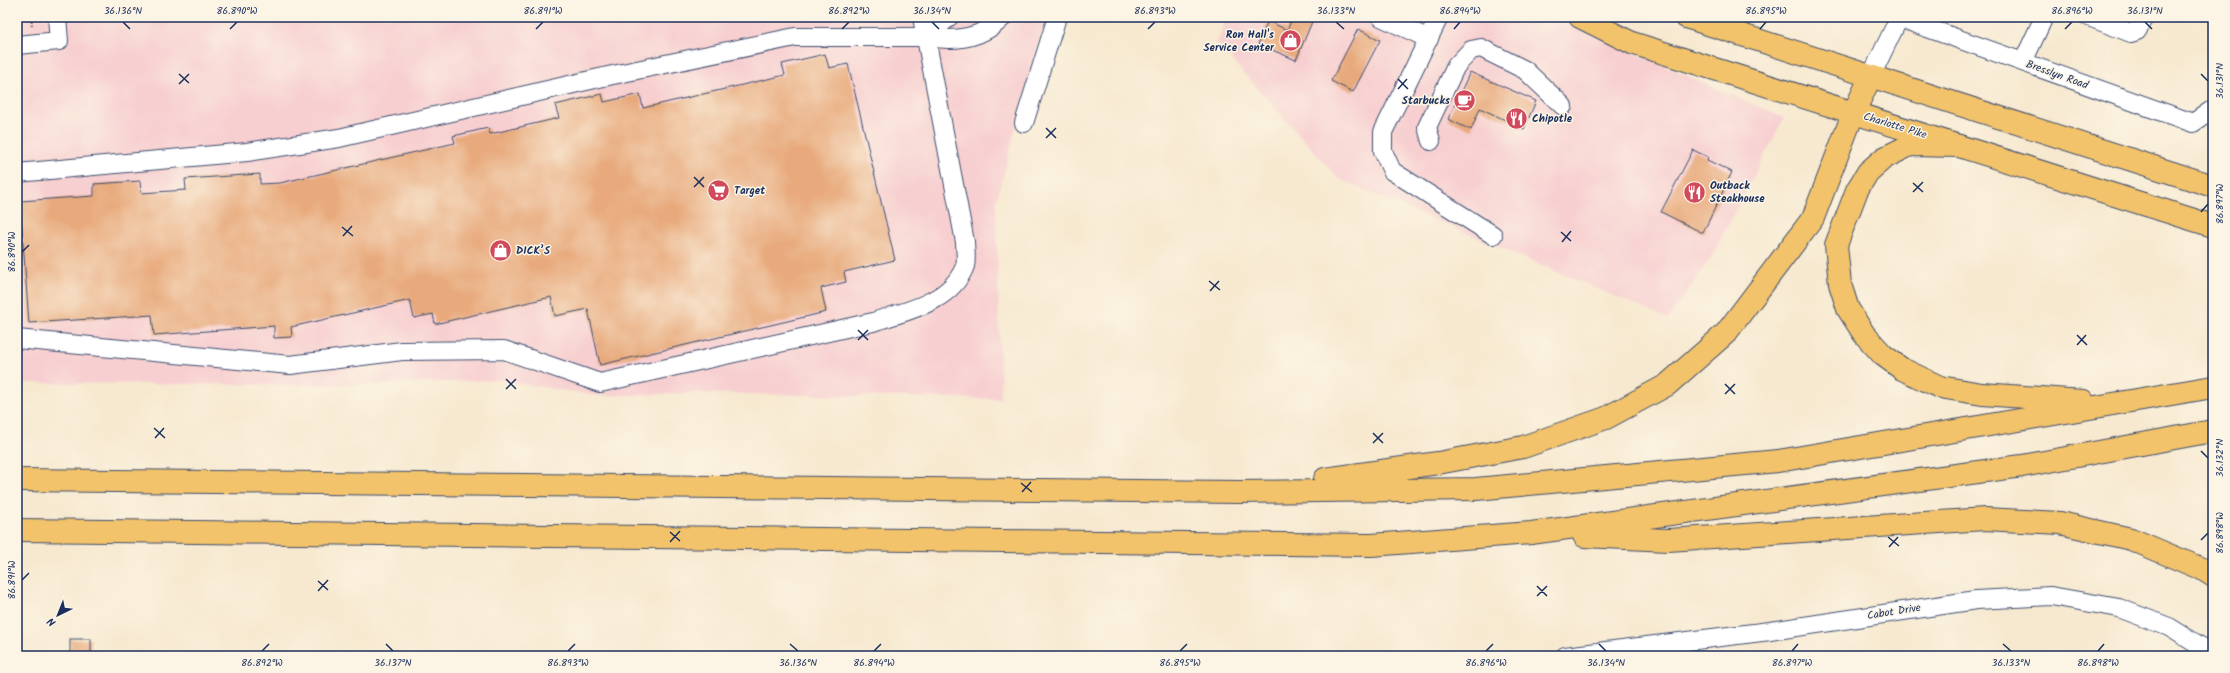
<svg xmlns="http://www.w3.org/2000/svg" width="2230" height="673" viewBox="0 0 2230 673" font-family="Kalam,sans-serif">
<style>
.built{fill:#f7cfd0}
.building{fill:#e8aa7d}
.lines{fill:none;stroke-linecap:round;stroke-linejoin:round}
.minor-casing{stroke:#3c4b6f;stroke-width:20}
.major-casing{stroke:#3c4b6f;stroke-width:24}
.highway-casing{stroke:#3c4b6f;stroke-width:24}
.path{stroke:#3c4b6f;stroke-width:2.5;stroke-dasharray:1 3;stroke-linecap:butt}
.minor{stroke:#fff;stroke-width:18}
.major{stroke:#f2c36a;stroke-width:22}
.highway{stroke:#f2c36a;stroke-width:22}
.ticks{fill:none;stroke:#1b2f5e;stroke-width:1.5}
.labels{text-anchor:middle;dominant-baseline:central;stroke-width:3;stroke-linejoin:round;paint-order:stroke}
.poi-label{font-size:11px;font-weight:bold;fill:#1b2f5e;stroke:#fcf5e5;text-anchor:start}
.street-label{font-size:11px;fill:#1b2f5e;stroke:#fcf5e5}
.neatline{fill:none;stroke:#1b2f5e;stroke-width:1.5}
.ticks-label{font-size:10px;text-anchor:middle;fill:#1b2f5e}
</style>
<rect width="100%" height="100%" fill="#fcf5e5"/>
<filter id="ink" filterUnits="userSpaceOnUse"><feTurbulence type="fractalNoise" baseFrequency=".025" numOctaves="2"/><feDisplacementMap in="SourceGraphic" scale="8" xChannelSelector="R" yChannelSelector="G"/><feConvolveMatrix kernelMatrix="1 2 1 2 8 2 1 2 1" color-interpolation-filters="sRGB"/></filter>
<filter id="wash" filterUnits="userSpaceOnUse"><feTurbulence type="fractalNoise" baseFrequency=".012" numOctaves="4" result="noise"/><feDisplacementMap in="SourceGraphic" scale="16" xChannelSelector="R" yChannelSelector="G"/><feGaussianBlur stdDeviation="0.9" result="paint"/><feColorMatrix in="noise" values="0 0 0 0 0 0 0 0 0 0 0 0 0 0 0 0 0 1.4 0 .05"/><feComposite in="paint" operator="in"/></filter>
<g filter="url(#wash)">
<rect width="100%" height="100%" fill="#f7e9d0"/>
<g class="built">
<polygon points="17,17 1046,17 996,202 1001,399 695,393 598,396 498,380 361,385 17,383"/>
<polygon points="1226,17 1552,17 1784,118 1712,256 1668,319 1339,179 1217,43"/>
</g>
<g id="blocks">
<g class="building">
<polygon points="1293,17 1314,17 1296,60 1258,44 1268,21 1287,30"/>
<polygon points="1358,29 1380,40 1353,92 1331,81"/>
<polygon points="825,54 829,68 848,64 895,260 844,272 846,282 821,288 826,312 600,365 588,309 555,316 551,297 435,324 433,314 414,318 410,300 291,327 292,337 274,338 274,326 154,335 152,315 29,323 20,201 94,196 94,184 140,181 141,193 186,190 185,179 260,174 260,184 280,183 455,143 453,136 488,128 490,134 559,118 555,105 602,94 604,102 640,94 643,108 785,75 782,64"/>
<polygon points="1470,72 1536,101 1524,129 1480,108 1471,130 1448,119"/>
<polygon points="1693,150 1708,157 1707,160 1732,172 1703,233 1661,212"/>
<rect x="70" y="639" width="21" height="17"/>
</g>
</g>
</g>
<g filter="url(#ink)">
<use href="#blocks" fill-opacity="0" stroke="#3c4b6f" stroke-width="1"/>
<g class="lines">
<defs>
<g id="minor">
<polyline points="1381,17 1429,39"/>
<polyline points="1439,17 1383,132 1383,151 1392,171 1493,235"/>
<polyline points="1897,17 2193,123 2213,109"/>
<polyline points="2089,17 2131,33 2137,31 2145,17"/>
<polyline points="926,37 949,17"/>
<polyline points="17,45 59,41 57,17"/>
<polyline points="2023,62 2044,17"/>
<polyline points="1870,78 1899,18"/>
<polyline points="1024,123 1057,17"/>
<polyline points="1431,141 1427,127 1456,66 1471,50 1481,48 1525,70 1563,106"/>
<path d="M 17,173 L 247,152 L 339,138 L 608,76 L 795,37 L 926,37 C 955,42 982,39 1003,17"/>
<path d="M 17,339 L 290,365 L 402,351 L 504,350 L 600,383 L 873,322 C 906,311 951,303 965,266 C 967,259 965,249 965,242 L 922,17"/>
<polyline points="1565,656 1770,631 1976,600 2051,596 2119,608 2169,627 2213,654"/>
</g>
<g id="major">
<polyline points="1580,17 1632,43 2213,226"/>
<polyline points="1686,17 2213,186"/>
<polyline points="1853,114 1870,78"/>
</g>
<g id="highway">
<polyline points="1959,146 1910,145 1884,158 1868,172 1857,190 1836,245 1840,284 1848,309 1864,334 1883,355 1902,369 1940,387 1982,394 2083,401"/>
<polyline points="1325,479 1438,463 1523,447 1606,418 1667,385 1726,333 1813,218 1853,114"/>
<polyline points="17,480 1239,492 1476,489 1778,461 2213,387"/>
<polyline points="17,530 1371,545 1531,533 2022,466 2213,431"/>
<polyline points="1584,536 1668,540 1985,519 2060,523 2131,539 2202,569 2213,576"/>
</g>
</defs>
<use href="#minor" class="minor-casing"/>
<use href="#major" class="major-casing"/>
<use href="#highway" class="highway-casing"/>
<polyline class="path" points="31,17 32,27"/>
<use href="#minor" class="minor"/>
<use href="#major" class="major"/>
<use href="#highway" class="highway"/>
</g>
</g>
<path class="ticks" d="M 123,22 L 130,29M 932,22 L 939,29M 1336,22 L 1344,29M 2145,22 L 2152,29M 230,29 L 237,22M 536,29 L 543,22M 842,29 L 849,22M 1148,29 L 1155,22M 1454,29 L 1460,22M 1760,29 L 1766,22M 2065,29 L 2072,22M 179,74 L 189,83M 2201,74 L 2208,81M 1398,79 L 1408,89M 179,84 L 189,74M 1398,89 L 1407,79M 1046,128 L 1056,138M 1046,138 L 1056,128M 694,177 L 704,187M 1913,183 L 1923,192M 694,187 L 704,177M 1913,192 L 1923,182M 2201,212 L 2208,204M 342,227 L 353,236M 1561,232 L 1571,241M 343,236 L 352,226M 1562,242 L 1571,231M 22,252 L 29,245M 1209,281 L 1220,290M 1210,291 L 1219,281M 858,330 L 868,340M 2077,335 L 2087,345M 858,340 L 868,330M 2077,345 L 2086,335M 506,379 L 516,389M 1725,384 L 1735,394M 506,389 L 516,379M 1725,394 L 1735,384M 154,428 L 165,438M 1373,433 L 1383,443M 155,438 L 164,428M 1373,443 L 1383,433M 2201,451 L 2208,458M 1021,483 L 1032,492M 1022,492 L 1031,482M 670,532 L 680,541M 1888,537 L 1899,546M 2201,540 L 2208,533M 670,542 L 680,531M 1889,547 L 1898,537M 22,580 L 29,573M 318,581 L 328,590M 1537,586 L 1547,596M 318,591 L 328,580M 1537,596 L 1547,586M 386,644 L 393,651M 790,644 L 798,651M 1599,644 L 1606,651M 2003,644 L 2011,651M 262,651 L 269,644M 568,651 L 575,644M 874,651 L 881,644M 1180,651 L 1187,644M 1486,651 L 1493,644M 1792,651 L 1798,644M 2098,651 L 2104,644"/>
<defs>
<symbol id="shop-disc" viewBox="-11 -11 22 22"><circle r="9.5" fill="#d1495b" stroke="#fcf5e5"/><path d="M-5-2.5h2.3a2.7 3.5 0 0 1 5.4 0H5L5.5 6h-11ZM-1.5-2.5h3a1.5 2.3 0 0 0-3 0Z" fill="#fff"/></symbol>
<symbol id="cafe-disc" viewBox="-11 -11 22 22"><circle r="9.5" fill="#d1495b" stroke="#fcf5e5"/><path d="M-5.5-4.5H6V0H3Q3 3.5 0 3.5H-2.5Q-5.5 3.5-5.5 0ZM3-3.2v2h1.7v-2ZM-6 4.5H4V6H-6Z" fill="#fff"/></symbol>
<symbol id="restaurant-disc" viewBox="-11 -11 22 22"><circle r="9.5" fill="#d1495b" stroke="#fcf5e5"/><path d="M-5-6h1v4h1v-4h1v4h1v-4h1v5L-1.5 .5V6h-2V.5L-5-1ZM5-6V6H3V1.5H1.5Q1.5-4 5-6Z" fill="#fff"/></symbol>
<symbol id="supermarket-disc" viewBox="-11 -11 22 22"><circle r="9.5" fill="#d1495b" stroke="#fcf5e5"/><path d="M-6-5.5h2.5l.6 2H6L4.5 2H-2.5L-4.4-4H-6ZM-1.5 3.2a1.3 1.3 0 1 0 .1 0ZM3 3.2a1.3 1.3 0 1 0 .1 0Z" fill="#fff"/></symbol>
</defs>
<g fill-rule="evenodd">
<use href="#shop-disc" x="1278" y="28" width="25" height="25"/>
<use href="#cafe-disc" x="1452" y="88" width="25" height="25"/>
<use href="#restaurant-disc" x="1504" y="106" width="25" height="25"/>
<use href="#supermarket-disc" x="706" y="178" width="25" height="25"/>
<use href="#restaurant-disc" x="1682" y="180" width="25" height="25"/>
<use href="#shop-disc" x="488" y="238" width="25" height="25"/>
</g>
<g class="labels">
<g class="poi-label">
<text x="1274" y="35" text-anchor="end">Ron Hall's<tspan x="1274" dy="13">Service Center</tspan></text>
<text x="1450" y="101" text-anchor="end">Starbucks</text>
<text x="1532" y="119">Chipotle</text>
<text x="1710" y="186">Outback<tspan x="1710" dy="13">Steakhouse</tspan></text>
<text x="734" y="191">Target</text>
<text x="516" y="251">DICK’S</text>
</g>
<g class="street-label">
<text transform="translate(2057 75) rotate(20)">Bresslyn Road</text>
<text transform="translate(1895 126) rotate(17)">Charlotte Pike</text>
<text transform="translate(1894 612) rotate(-9)">Cabot Drive</text>
</g>
</g>
<rect width="2230" height="673" fill="none" stroke="#fcf5e5" stroke-width="44"/>
<g transform="translate(58 615) rotate(223)" stroke="#fcf5e5" stroke-width="3" paint-order="stroke">
<path d="M0-3L7 15L0 10L-7 15Z" fill="#1b2f5e"/>
<text y="-6" font-size="11" font-weight="bold" text-anchor="middle" fill="#1b2f5e">N</text>
</g>
<rect x="22" y="22" width="2186" height="629" class="neatline"/>
<g class="ticks-label">
<text x="123" y="14">36.136°N</text>
<text x="237" y="14">86.890°W</text>
<text x="543" y="14">86.891°W</text>
<text x="849" y="14">86.892°W</text>
<text x="932" y="14">36.134°N</text>
<text x="1155" y="14">86.893°W</text>
<text x="1336" y="14">36.133°N</text>
<text x="1460" y="14">86.894°W</text>
<text x="1766" y="14">86.895°W</text>
<text x="2072" y="14">86.896°W</text>
<text x="2145" y="14">36.131°N</text>
<text transform="translate(2219 81) rotate(-90)" y="4">36.131°N</text>
<text transform="translate(2219 204) rotate(-90)" y="4">86.897°W</text>
<text transform="translate(11 252) rotate(-90)" y="4">86.890°W</text>
<text transform="translate(2219 458) rotate(-90)" y="4">36.132°N</text>
<text transform="translate(2219 533) rotate(-90)" y="4">86.898°W</text>
<text transform="translate(11 580) rotate(-90)" y="4">86.891°W</text>
<text x="262" y="666">86.892°W</text>
<text x="393" y="666">36.137°N</text>
<text x="568" y="666">86.893°W</text>
<text x="798" y="666">36.136°N</text>
<text x="874" y="666">86.894°W</text>
<text x="1180" y="666">86.895°W</text>
<text x="1486" y="666">86.896°W</text>
<text x="1606" y="666">36.134°N</text>
<text x="1792" y="666">86.897°W</text>
<text x="2011" y="666">36.133°N</text>
<text x="2098" y="666">86.898°W</text>
</g>
</svg>
